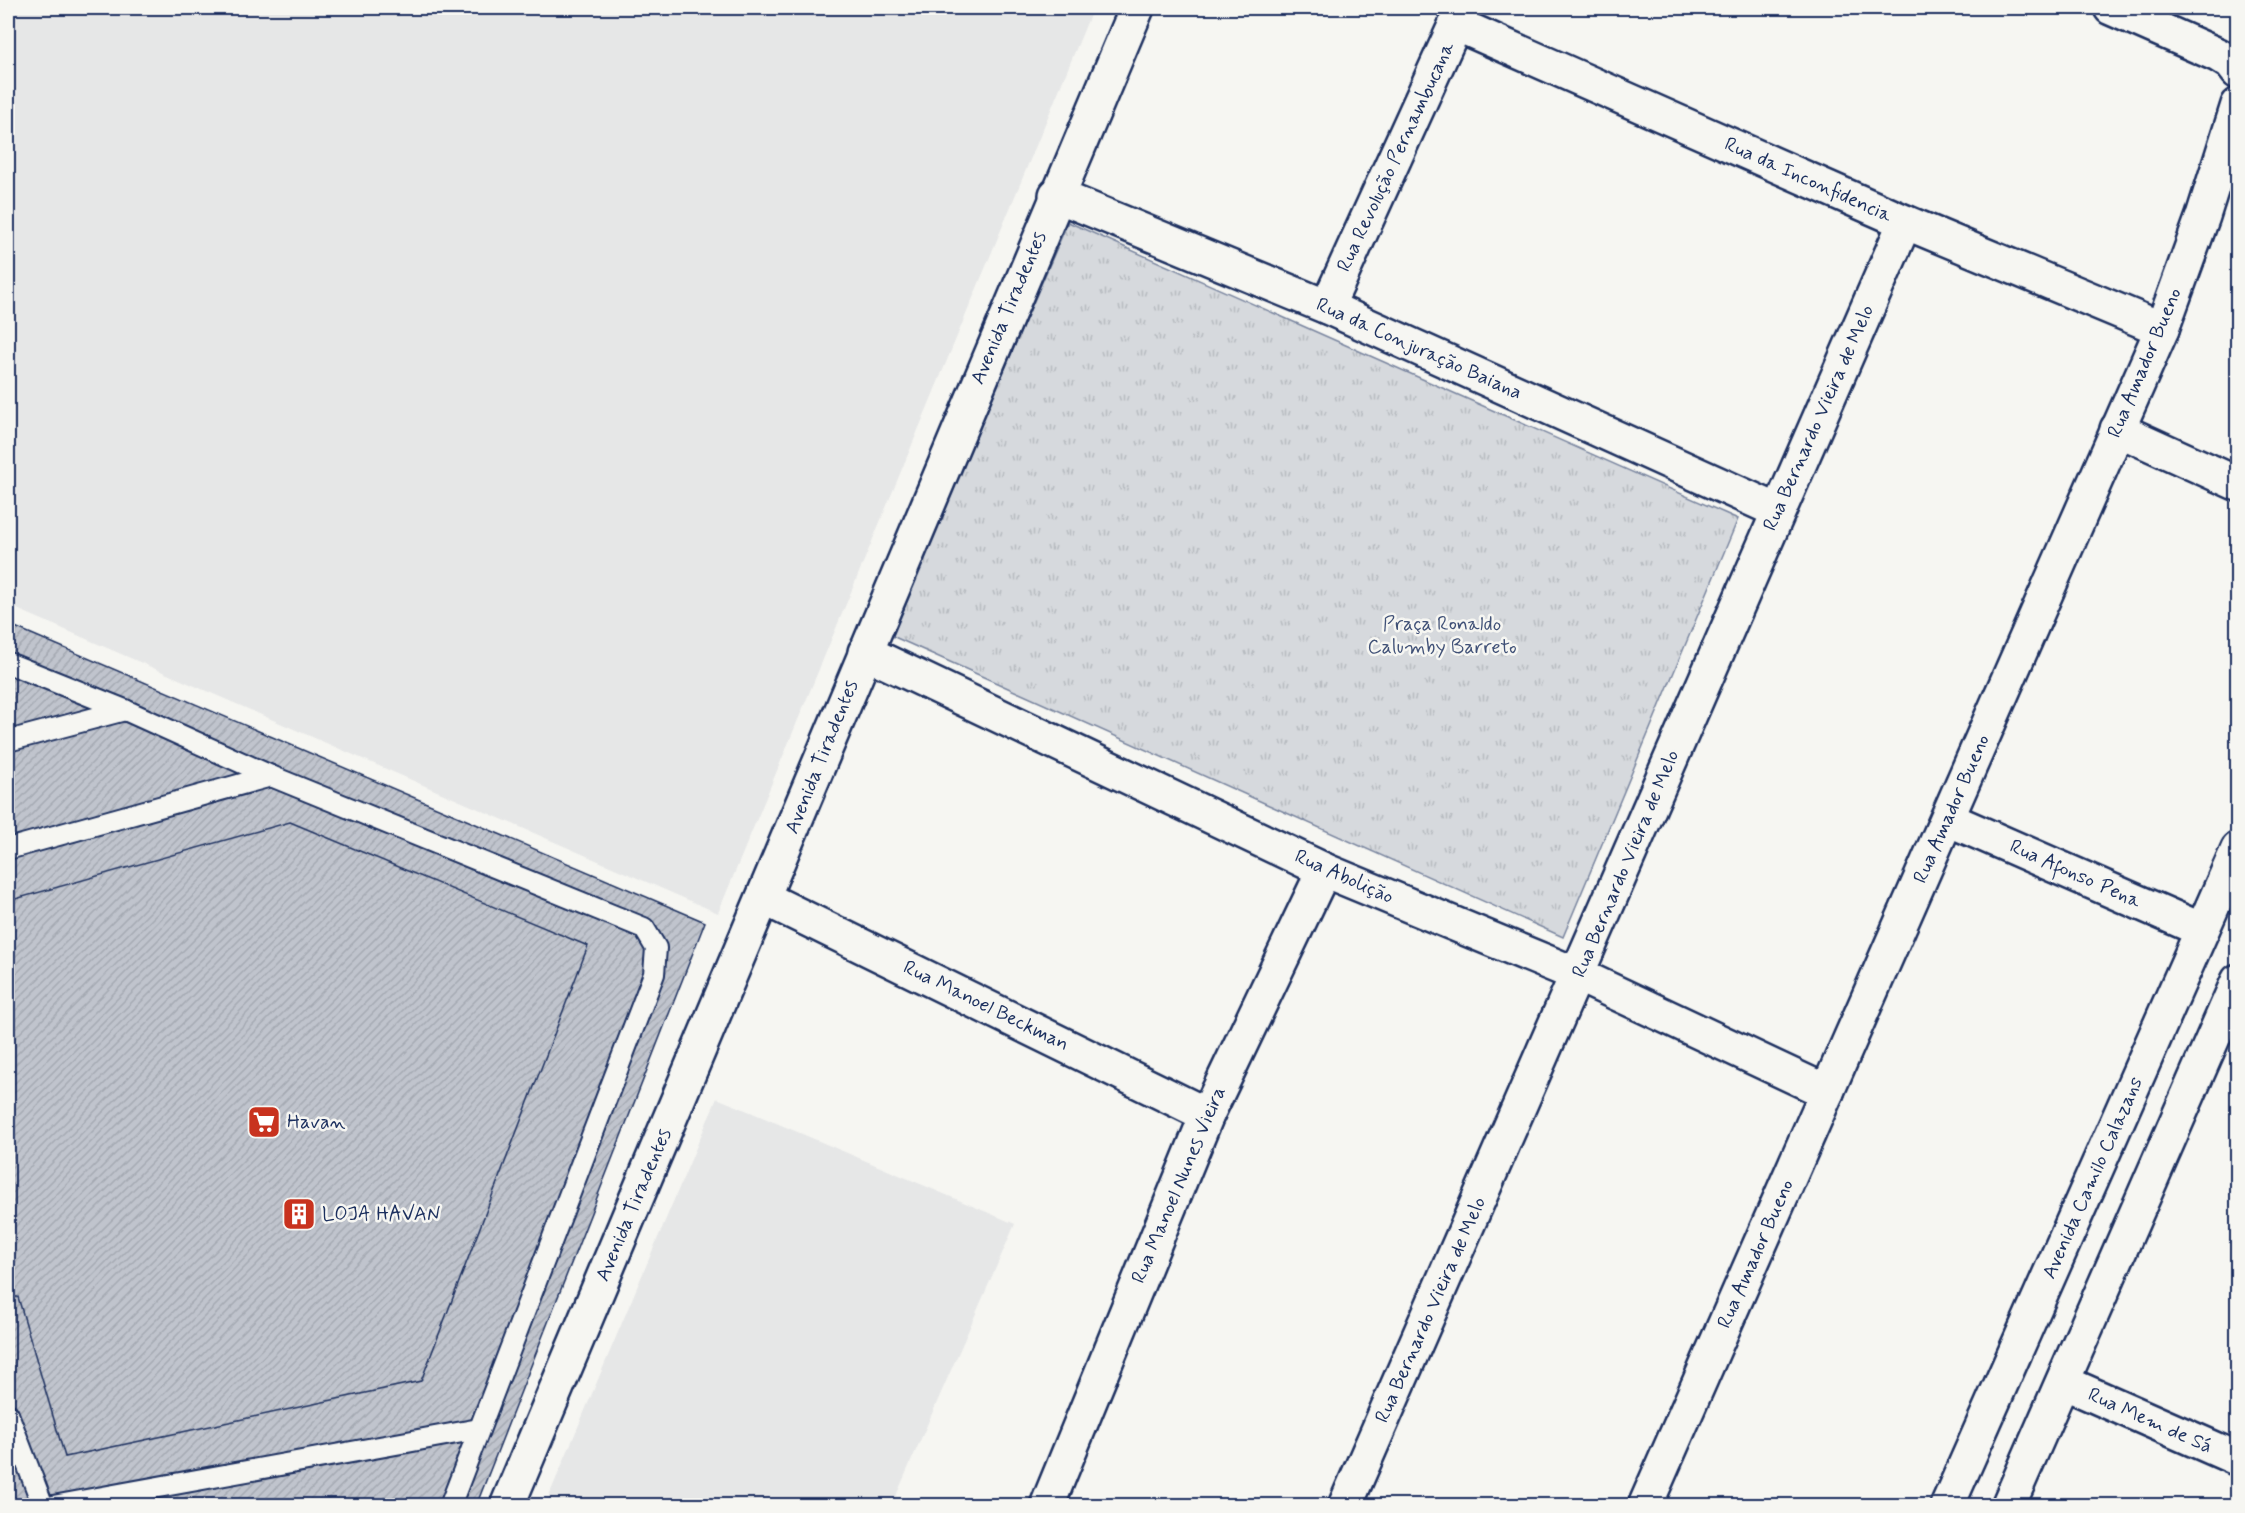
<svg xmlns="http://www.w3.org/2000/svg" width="2245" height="1513" viewBox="0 0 2245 1513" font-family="Mynerve,sans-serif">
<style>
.built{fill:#e6e7e7}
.park{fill:url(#park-tufts);stroke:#78849e;stroke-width:1.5}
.building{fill:url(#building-hatch);stroke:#1b2f5e;stroke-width:1.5}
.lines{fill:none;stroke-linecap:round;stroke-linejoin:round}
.service-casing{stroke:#1b2f5e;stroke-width:24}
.minor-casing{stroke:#1b2f5e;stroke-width:38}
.tertiary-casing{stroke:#1b2f5e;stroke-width:38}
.service{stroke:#f6f6f2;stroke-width:20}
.minor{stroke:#f6f6f2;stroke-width:33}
.tertiary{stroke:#f6f6f2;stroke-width:33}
.labels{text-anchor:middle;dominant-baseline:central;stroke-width:5;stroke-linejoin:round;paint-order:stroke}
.street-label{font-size:20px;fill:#1b2f5e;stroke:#f6f6f2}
.park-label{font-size:20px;fill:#405177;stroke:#f6f6f2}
.poi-label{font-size:20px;fill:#1b2f5e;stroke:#f6f6f2;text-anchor:start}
</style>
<defs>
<pattern id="park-tufts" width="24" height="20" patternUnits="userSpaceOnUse" patternTransform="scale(1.5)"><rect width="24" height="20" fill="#d6d9dd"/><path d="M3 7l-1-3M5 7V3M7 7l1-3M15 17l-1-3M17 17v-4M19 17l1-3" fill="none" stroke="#b7bbc0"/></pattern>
<pattern id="building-hatch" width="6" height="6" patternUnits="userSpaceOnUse" patternTransform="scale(1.5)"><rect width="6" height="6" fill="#c0c4cd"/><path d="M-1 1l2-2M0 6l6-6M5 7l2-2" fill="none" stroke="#a4a9b2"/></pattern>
</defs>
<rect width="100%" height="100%" fill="#f6f6f2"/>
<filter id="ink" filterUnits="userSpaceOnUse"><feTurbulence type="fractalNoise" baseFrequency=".0167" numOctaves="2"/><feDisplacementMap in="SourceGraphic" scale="12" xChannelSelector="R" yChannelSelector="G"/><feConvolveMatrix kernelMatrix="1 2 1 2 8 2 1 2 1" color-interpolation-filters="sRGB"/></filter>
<g filter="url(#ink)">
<g class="built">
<polygon points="8,8 1093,8 718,913 8,605"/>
<polygon points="717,1098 1015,1224 892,1505 545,1505"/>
</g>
<polygon class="park" points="1068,222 1738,519 1563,937 890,635"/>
<g class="building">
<polygon points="8,624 705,922 476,1506 8,1506"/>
<polygon points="290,822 588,946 421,1381 65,1457 18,1297 8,1297 8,901"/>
</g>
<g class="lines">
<defs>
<g id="service">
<polyline points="8,663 125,710 271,776 644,928 656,948 654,974 450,1506"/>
<polyline points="8,741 125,710"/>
<polyline points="8,849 271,776"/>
<polyline points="8,1414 43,1506"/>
<polyline points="53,1506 479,1429"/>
</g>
<g id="minor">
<polyline points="2111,8 2218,55 2231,63 2238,72"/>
<polyline points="1456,24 1905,222 2162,329"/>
<polyline points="1056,195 1327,307 1778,511"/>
<polyline points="1327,307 1463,8"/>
<polyline points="2117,429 2238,484"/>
<polyline points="865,652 1324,870 1578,975 1827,1092"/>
<polyline points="1948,819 2202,930"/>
<polyline points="764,898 1207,1115"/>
<polyline points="2063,1382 2238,1459"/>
<polyline points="1047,1506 1207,1115 1324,870"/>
<polyline points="1345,1506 1905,222"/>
<polyline points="1645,1506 2162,329 2203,216 2238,105"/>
</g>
<g id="tertiary">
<polyline points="507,1506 1137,8"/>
<polyline points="1947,1506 2238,849"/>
<polyline points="2008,1506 2238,981"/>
</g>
</defs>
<use href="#service" class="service-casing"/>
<use href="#minor" class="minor-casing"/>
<use href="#tertiary" class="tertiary-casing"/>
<use href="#service" class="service"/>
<use href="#minor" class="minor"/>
<use href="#tertiary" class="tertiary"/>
</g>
</g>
<defs>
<symbol id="supermarket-square" viewBox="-11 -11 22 22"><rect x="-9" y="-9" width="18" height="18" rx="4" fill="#c8321e" stroke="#f6f6f2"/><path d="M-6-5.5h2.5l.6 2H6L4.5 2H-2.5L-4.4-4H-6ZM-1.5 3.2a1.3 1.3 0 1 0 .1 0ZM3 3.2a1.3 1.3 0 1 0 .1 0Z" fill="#fff"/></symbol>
<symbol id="building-square" viewBox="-11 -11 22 22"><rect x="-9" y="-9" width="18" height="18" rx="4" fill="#c8321e" stroke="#f6f6f2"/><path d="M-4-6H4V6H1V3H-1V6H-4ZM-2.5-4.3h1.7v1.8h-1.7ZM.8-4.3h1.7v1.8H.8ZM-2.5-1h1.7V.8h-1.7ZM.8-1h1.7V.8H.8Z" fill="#fff"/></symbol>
</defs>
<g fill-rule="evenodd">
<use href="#supermarket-square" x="245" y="1103" width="38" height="38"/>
<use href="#building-square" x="280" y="1195" width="38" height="38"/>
</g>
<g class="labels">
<g class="street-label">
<text transform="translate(1396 157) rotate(-65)">Rua Revolução Pernambucana</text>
<text transform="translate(1808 180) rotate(24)">Rua da Inconfidencia</text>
<text transform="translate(1009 308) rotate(-67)">Avenida Tiradentes</text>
<text transform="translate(1419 349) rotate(24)">Rua da Conjuração Baiana</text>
<text transform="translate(2145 363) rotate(-67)">Rua Amador Bueno</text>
<text transform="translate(1819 418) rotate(-66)">Rua Bernardo Vieira de Melo</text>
<text transform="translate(822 757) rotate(-68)">Avenida Tiradentes</text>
<text transform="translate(1952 809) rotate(-66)">Rua Amador Bueno</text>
<text transform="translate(1626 864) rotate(-67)">Rua Bernardo Vieira de Melo</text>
<text transform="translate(2075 874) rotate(24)">Rua Afonso Pena</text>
<text transform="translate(1344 877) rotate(24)">Rua Abolição</text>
<text transform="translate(986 1006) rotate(26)">Rua Manoel Beckman</text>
<text transform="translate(2093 1178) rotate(-66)">Avenida Camilo Calazans</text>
<text transform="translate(1179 1185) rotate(-67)">Rua Manoel Nunes Vieira</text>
<text transform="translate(634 1205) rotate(-67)">Avenida Tiradentes</text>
<text transform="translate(1756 1254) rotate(-66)">Rua Amador Bueno</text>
<text transform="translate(1431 1310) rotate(-66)">Rua Bernardo Vieira de Melo</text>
<text transform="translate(2150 1421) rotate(24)">Rua Mem de Sá</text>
</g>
<g class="park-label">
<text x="1442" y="624">Praça Ronaldo<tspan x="1442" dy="23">Calumby Barreto</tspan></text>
</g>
<g class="poi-label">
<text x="287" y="1122">Havan</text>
<text x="322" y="1214">LOJA HAVAN</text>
</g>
</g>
<rect width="2245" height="1513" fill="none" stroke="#f6f6f2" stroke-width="30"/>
<rect x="15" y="15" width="2215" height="1483" fill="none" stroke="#1b2f5e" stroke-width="2" filter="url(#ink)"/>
</svg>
